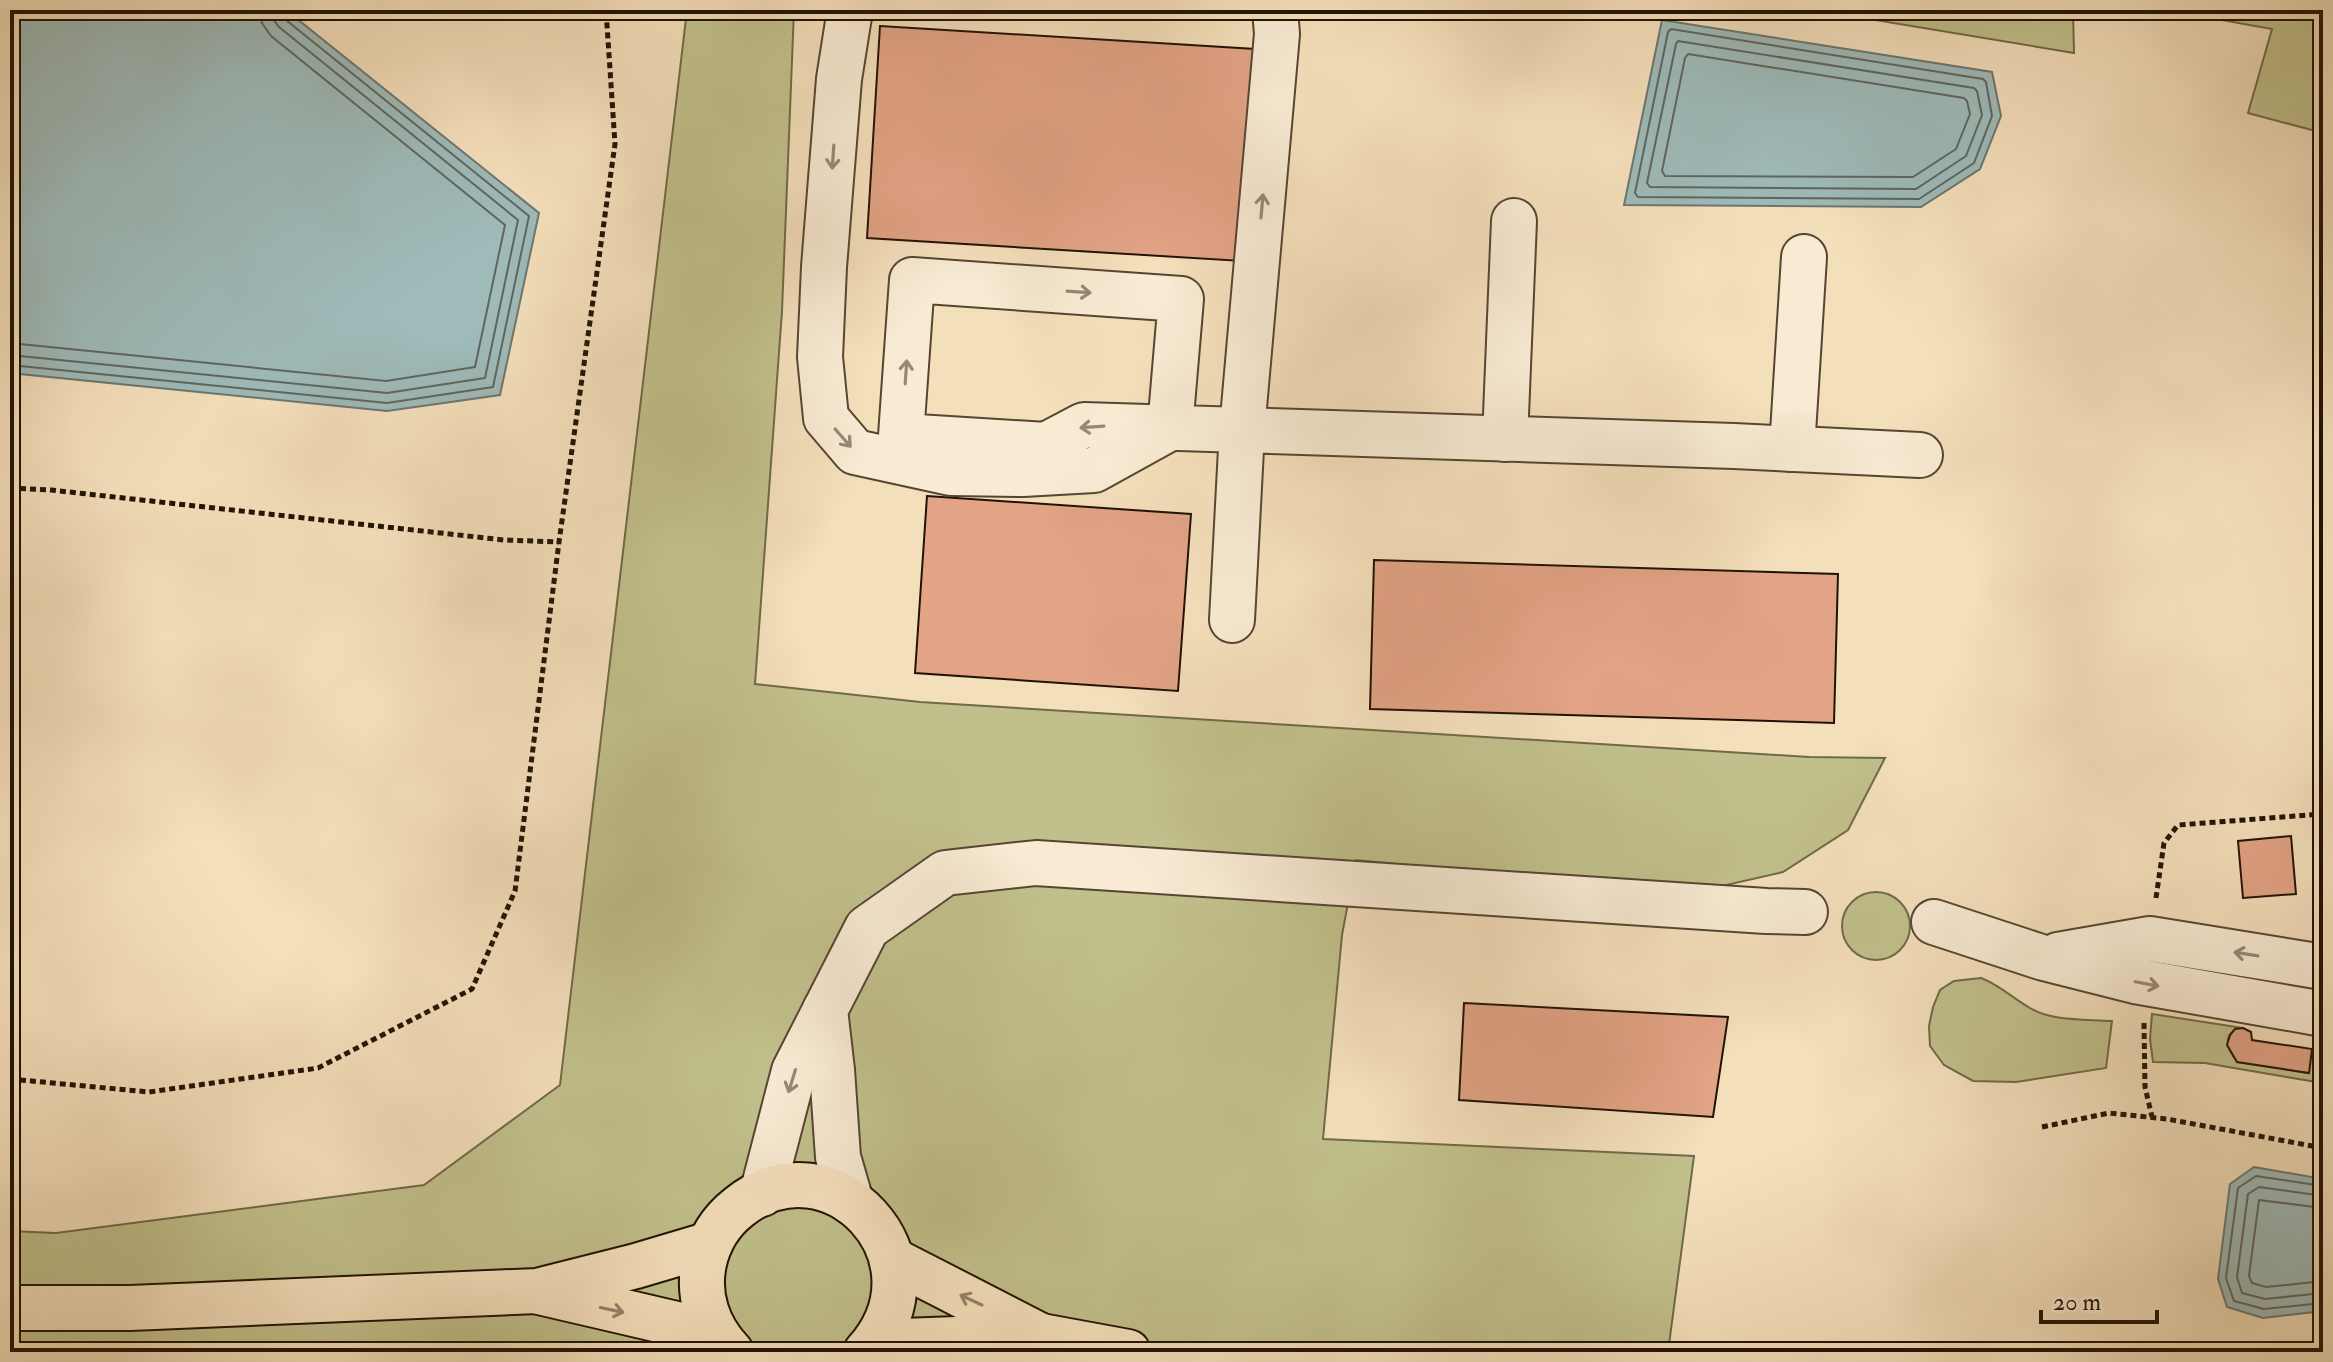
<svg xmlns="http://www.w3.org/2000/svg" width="2333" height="1362" viewBox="0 0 2333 1362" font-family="'IM FELL Double Pica',serif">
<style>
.green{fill:#c1c08c;stroke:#706a48;stroke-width:2}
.water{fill:#9ebab9;stroke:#6c7771;stroke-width:2}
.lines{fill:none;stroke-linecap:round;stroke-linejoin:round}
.shore{stroke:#5f665e;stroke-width:2}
.building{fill:#e2a386;stroke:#201304;stroke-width:2}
.minor-casing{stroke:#554632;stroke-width:48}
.major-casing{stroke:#201304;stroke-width:48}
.path{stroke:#201304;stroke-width:5;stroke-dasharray:6 4;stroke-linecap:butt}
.minor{stroke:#f8ead3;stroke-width:44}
.major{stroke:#f4dfbb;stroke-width:44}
.oneway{stroke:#978976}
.oneway2{stroke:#958369}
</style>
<rect width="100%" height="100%" fill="#f4dfbb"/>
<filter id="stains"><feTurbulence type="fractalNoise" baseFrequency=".0025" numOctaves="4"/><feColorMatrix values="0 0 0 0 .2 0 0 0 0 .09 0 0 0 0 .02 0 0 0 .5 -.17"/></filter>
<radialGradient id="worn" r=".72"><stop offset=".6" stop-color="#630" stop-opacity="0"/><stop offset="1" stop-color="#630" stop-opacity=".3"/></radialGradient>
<g class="green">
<polygon points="687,10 794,10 782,311 755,684 920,702 1809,757 1885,758 1848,830 1783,872 1696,892 1356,860 1342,935 1323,1139 1694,1156 1668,1352 10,1352 10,1231 56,1233 424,1185 560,1085"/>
<polygon points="1815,10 2073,10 2074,53"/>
<polygon points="2166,10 2323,10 2323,133 2248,113 2272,29"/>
<circle cx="1876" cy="926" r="34"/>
<path d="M 1981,978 C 2000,985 2012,998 2030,1008 C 2053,1022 2086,1019 2112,1021 L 2106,1068 L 2016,1082 L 1973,1081 L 1944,1065 L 1930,1046 L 1929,1026 L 1933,1007 L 1940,990 L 1954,981 Z"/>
<path d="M 2152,1014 L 2243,1028 C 2221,1032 2226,1048 2238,1062 L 2308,1073 L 2312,1049 L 2323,1046 L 2323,1076 L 2316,1082 L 2205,1063 L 2153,1062 L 2150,1039 Z"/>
</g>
<g class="water">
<polygon points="10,10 286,10 539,213 500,395 387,411 10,373"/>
<polygon points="1662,20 1992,72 2001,116 1980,169 1921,207 1624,205"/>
<polygon points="2254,1167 2323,1179 2323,1311 2263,1318 2227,1307 2218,1279 2230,1184"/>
</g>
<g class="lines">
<g class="shore">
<polygon points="1671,29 1983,79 1986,82 1992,116 1974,163 1919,199 1638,197 1635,193 1668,32"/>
<polygon points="1678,41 1974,88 1977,91 1982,115 1966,156 1916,189 1650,187 1647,183 1676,44"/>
<polygon points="1688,54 1964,98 1967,101 1970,114 1956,149 1913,177 1665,176 1662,171 1685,58"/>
<polyline points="10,343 386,381 475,367 505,225 271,36 262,23 260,10"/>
<polyline points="10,355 387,393 485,378 518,220 279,27 273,19 272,10"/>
<polyline points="10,365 387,403 493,387 529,216 286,20 282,10"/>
<polyline points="2323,1186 2256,1176 2238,1188 2226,1278 2234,1301 2264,1309 2323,1303"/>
<polyline points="2323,1196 2259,1187 2248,1194 2237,1277 2242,1293 2265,1299 2323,1293"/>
<polyline points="2323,1208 2259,1200 2249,1276 2252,1283 2266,1287 2323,1281"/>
</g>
</g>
<g class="building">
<polygon points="880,26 1255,49 1242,261 867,238"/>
<polygon points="927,496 1191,514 1178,691 915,673"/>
<polygon points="1374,560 1838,574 1834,723 1370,709"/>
<polygon points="2291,836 2296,894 2243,898 2238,841"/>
<polygon points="1464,1003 1728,1017 1713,1117 1459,1100"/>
<polygon points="2243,1028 2251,1032 2252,1040 2312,1049 2309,1073 2237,1062 2227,1045 2230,1035 2235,1029"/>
</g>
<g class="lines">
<defs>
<g id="minor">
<polyline points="850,10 839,79 824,267 820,357 826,418 855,452 951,473 1023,474 1094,470 1170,428"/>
<polyline points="1170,428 1181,299 912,280 901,436 1046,445 1084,425 1242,430 1277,34 1275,10"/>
<polyline points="1505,439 1514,221"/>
<polyline points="1792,449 1804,257"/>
<polyline points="1232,620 1242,430 1734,446 1920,455"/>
<polyline points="1934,922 2044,958 2135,981 2323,1014"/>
<polyline points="2058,955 2150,939 2323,967"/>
<polyline points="825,1010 832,1070 838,1157 851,1202"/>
<polyline points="762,1194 794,1071 867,928 945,873 1036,863 1766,911 1805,912"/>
</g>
<g id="major">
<polyline points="893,1260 1039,1335"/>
<polyline points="539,1292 685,1326 721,1341"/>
<polyline points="10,1308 130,1308 537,1291 636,1266 710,1244"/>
<polyline points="875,1342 1041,1336 1128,1352"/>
<path d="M 731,1352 C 708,1328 697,1296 704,1263 C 709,1240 721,1221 739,1207 C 830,1134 950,1258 866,1352"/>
</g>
</defs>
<use href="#minor" class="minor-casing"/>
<use href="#major" class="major-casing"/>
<g class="path">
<polyline points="10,488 51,490 504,540 559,542"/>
<polyline points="2156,898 2164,843 2178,825 2323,814"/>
<polyline points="2144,1023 2145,1087 2152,1117"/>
<polyline points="10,1079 149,1092 318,1068 472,989 515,891 559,542 615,144 606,10"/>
<polyline points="2042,1127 2109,1113 2167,1119 2323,1148"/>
<polyline points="251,1348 351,1352"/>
</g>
<use href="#minor" class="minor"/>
<use href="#major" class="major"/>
</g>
<defs><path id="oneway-shaft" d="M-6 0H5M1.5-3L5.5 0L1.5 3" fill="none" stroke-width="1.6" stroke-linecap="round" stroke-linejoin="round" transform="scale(2)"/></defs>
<g class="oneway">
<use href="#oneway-shaft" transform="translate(833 157) rotate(94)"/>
<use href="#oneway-shaft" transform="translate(1262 206) rotate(-85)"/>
<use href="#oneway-shaft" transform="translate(1079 292) rotate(4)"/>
<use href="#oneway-shaft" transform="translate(906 372) rotate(-86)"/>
<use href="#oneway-shaft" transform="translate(1092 427) rotate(176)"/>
<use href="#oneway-shaft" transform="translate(843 438) rotate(49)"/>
<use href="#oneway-shaft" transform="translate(2246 954) rotate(-171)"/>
<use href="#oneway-shaft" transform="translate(2147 984) rotate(11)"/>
<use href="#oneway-shaft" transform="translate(792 1081) rotate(107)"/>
</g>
<g class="oneway2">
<use href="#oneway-shaft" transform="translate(971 1300) rotate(-155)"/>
<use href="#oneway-shaft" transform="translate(612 1310) rotate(12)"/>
</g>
<rect width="2333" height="1362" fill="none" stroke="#f4dfbb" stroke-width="40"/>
<rect x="12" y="12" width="2309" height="1338" fill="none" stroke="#201304" stroke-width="4"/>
<rect x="20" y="20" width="2293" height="1322" fill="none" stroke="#201304" stroke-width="2"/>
<path d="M2041 1310v12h116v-12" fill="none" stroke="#201304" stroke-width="4"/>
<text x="2053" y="1310" font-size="24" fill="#201304" stroke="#f8ead3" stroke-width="6" paint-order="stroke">20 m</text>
<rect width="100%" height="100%" filter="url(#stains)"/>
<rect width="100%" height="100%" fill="url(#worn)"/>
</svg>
